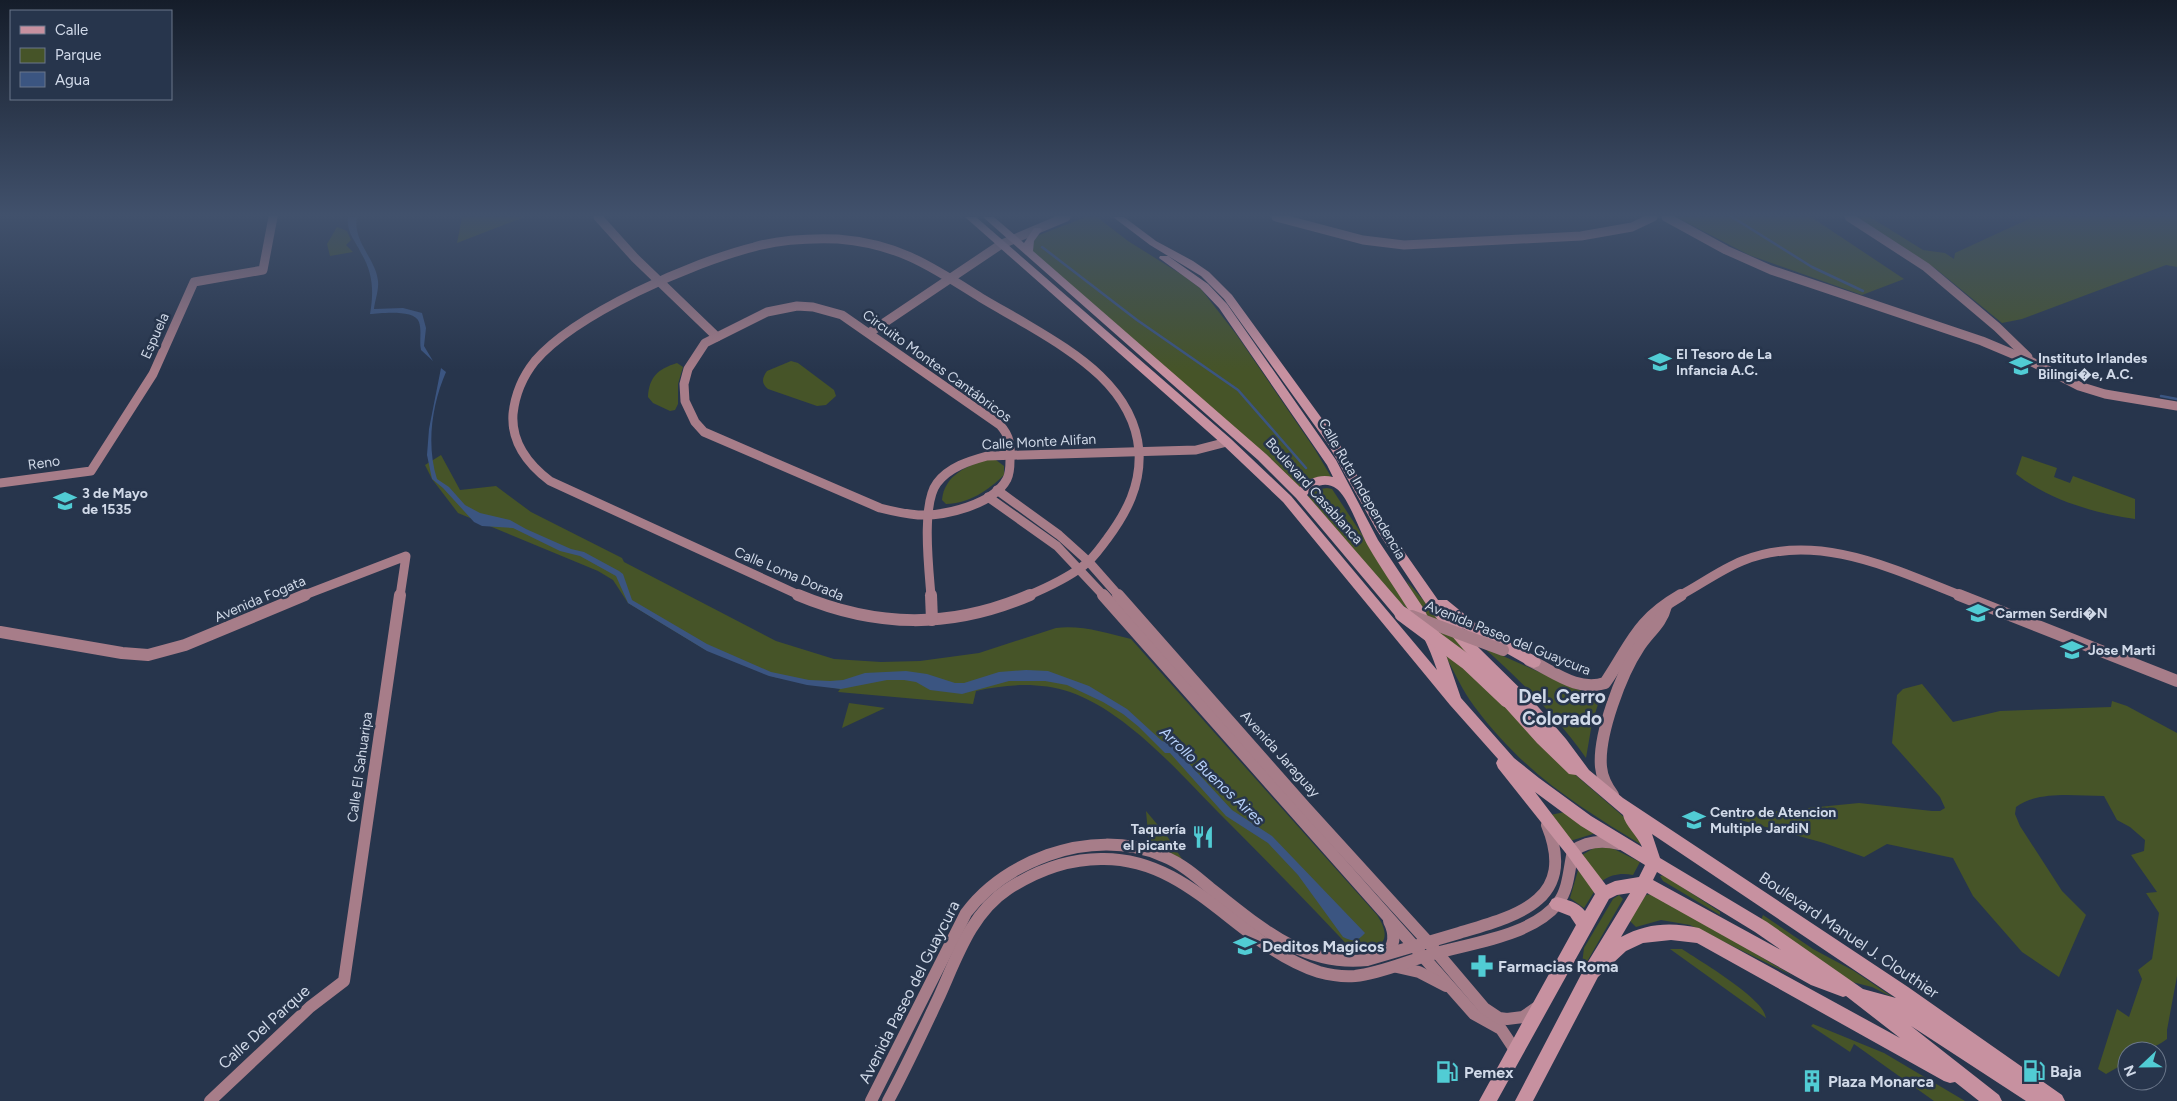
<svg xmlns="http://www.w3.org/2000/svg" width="2177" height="1101" viewBox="0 0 2177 1101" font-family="Figtree,sans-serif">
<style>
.green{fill:#465428}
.water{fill:#3b5581}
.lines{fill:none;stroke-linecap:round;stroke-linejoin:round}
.stream{stroke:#3b5581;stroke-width:2.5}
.secondary-far1{stroke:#a77d89;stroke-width:9}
.secondary{stroke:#a77d89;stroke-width:12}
.primary{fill:#c791a0;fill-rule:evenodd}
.secondary-bridge{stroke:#a77d89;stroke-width:12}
.primary-bridge{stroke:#c791a0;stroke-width:15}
.labels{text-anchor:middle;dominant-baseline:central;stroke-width:5;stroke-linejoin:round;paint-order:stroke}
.street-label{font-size:14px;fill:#d0d9e8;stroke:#27354c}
.poi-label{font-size:14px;font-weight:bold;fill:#d0d9e8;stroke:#27354c;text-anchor:start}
.water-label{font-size:15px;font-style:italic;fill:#b8d2fc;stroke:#27354c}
.near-street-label{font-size:16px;fill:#d0d9e8;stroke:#27354c}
.near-poi-label{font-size:16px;font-weight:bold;fill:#d0d9e8;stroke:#27354c;text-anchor:start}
.district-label{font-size:19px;font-weight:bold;fill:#d0d9e8;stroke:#27354c}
</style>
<rect width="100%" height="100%" fill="#27354c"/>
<g class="green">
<polygon points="462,217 521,217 522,218 457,243"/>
<path d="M 1086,217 L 1097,217 L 1128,241 L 1184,276 L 1201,289 L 1236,334 L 1314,448 L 1333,480 C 1318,479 1308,478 1297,489 L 1032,252 L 1034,237 Z"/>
<polygon points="1676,217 1811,217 1904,279 1862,295 1749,255"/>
<polygon points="1855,217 1870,217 1923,250 1945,253 1954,259 1955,253 2033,217 2177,217 2177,267 2166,265 2022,319 2002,323 1936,269"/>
<polygon points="337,227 347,231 351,240 346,245 353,252 330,256 327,244"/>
<path d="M 791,361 L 798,363 L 834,390 L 836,396 L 826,405 L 817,406 L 768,389 C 761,383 762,378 767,371 Z"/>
<path d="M 677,363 L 683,367 L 678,384 L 678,404 L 675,410 L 670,411 L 653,403 L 648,397 C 649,377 658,369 677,363 Z"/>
<path d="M 441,455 L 460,490 L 496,486 L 531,512 L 622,558 L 624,562 L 776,641 L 834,659 L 881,662 L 920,661 L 979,653 L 1056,628 C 1082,625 1106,633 1131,639 L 1377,915 C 1394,941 1381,949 1355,953 C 1310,905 1264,858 1217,811 C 1177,770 1125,711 1070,692 C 1039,682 1007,684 976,691 L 973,704 L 838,692 L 840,689 L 774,677 L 704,649 L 628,603 L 613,580 L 598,571 L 458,513 L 432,479 L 425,465 Z"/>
<path d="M 2022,456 L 2057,468 L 2054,477 L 2070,483 L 2073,476 L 2135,499 L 2135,519 C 2093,513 2049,500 2016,474 Z"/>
<path d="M 989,459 L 996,460 L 1004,466 L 1004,475 C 989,490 968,504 946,504 L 942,500 C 944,475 968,465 989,459 Z"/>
<polygon points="1327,488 1332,489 1415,615 1399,602 1308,497 1313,490"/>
<polygon points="1406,580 1473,658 1434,634"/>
<path d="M 1483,647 L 1579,690 L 1601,695 L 1592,723 L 1586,758 C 1556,716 1521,681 1483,647 Z"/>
<path d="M 1444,653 L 1475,676 L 1555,757 L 1625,818 L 1645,847 C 1576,805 1523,772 1474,706 C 1462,690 1454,671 1444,653 Z"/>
<path d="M 1922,684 L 1953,722 L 2000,711 L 2111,707 L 2112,701 L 2127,706 L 2177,733 L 2177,976 L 2167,1030 L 2167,1039 C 2156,1048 2141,1051 2127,1051 L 2127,1062 L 2106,1074 L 2098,1069 L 2117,1009 L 2129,1017 L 2142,979 L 2138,970 L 2152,959 L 2159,913 L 2146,893 L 2157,892 L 2131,855 L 2144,851 L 2145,840 L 2130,827 L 2117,820 L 2104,796 C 2076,796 2039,790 2016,807 L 2015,814 L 2020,826 L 2062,891 L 2086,915 L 2059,977 L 2022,952 L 1973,896 L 1953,858 L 1887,844 L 1864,857 L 1824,843 L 1726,816 L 1859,803 L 1932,811 L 1940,811 L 1945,808 L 1940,797 L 1892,743 L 1897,695 L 1903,689 Z"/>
<polygon points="849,703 885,708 842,728"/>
<polygon points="1146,811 1167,836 1184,862 1149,844"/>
<polygon points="1565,812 1596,833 1570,841 1550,815"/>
<path d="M 1610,847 L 1640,862 L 1633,875 C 1622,873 1612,874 1602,881 L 1582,855 L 1594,848 Z"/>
<polygon points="1579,867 1594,892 1584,908 1570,898"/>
<polygon points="1664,875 1720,912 1720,915 1663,881 1660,876"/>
<polygon points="1651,894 1669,901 1793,976 1690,925 1661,920 1636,927 1629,920 1646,895"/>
<polygon points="1619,895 1623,899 1581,972 1584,948 1613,899"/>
<polygon points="1763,915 1813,949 1854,971 1894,998 1872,987 1852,982 1761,920"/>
<path d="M 1670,949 L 1682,949 C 1700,961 1765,999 1766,1018 Z"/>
<polygon points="1813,1024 1884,1053 1965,1101 1934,1101 1854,1044 1850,1052 1811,1026"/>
</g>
<g class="water">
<path d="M 348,217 L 357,217 C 352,241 376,259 378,281 C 379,290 375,300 374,309 L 403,308 L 422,313 L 426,328 L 424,346 L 433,361 L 421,350 C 419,341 422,331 419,322 C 415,309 381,313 370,314 C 374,291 373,273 361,253 C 355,240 346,232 348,217 Z"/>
<path d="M 441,368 L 446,372 C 432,404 426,445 437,479 L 449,487 L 465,505 L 480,513 L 510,520 L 526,529 L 571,549 L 584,552 L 619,571 L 623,574 L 632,600 L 707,644 L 771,672 L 809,680 L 830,681 L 843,680 L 865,673 L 906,671 L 927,674 L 955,683 L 964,683 L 999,672 L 1026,670 L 1048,671 L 1089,686 L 1127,709 L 1162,741 L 1170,743 L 1232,810 L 1272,836 L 1365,933 C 1357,942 1354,942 1343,937 L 1298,875 L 1268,843 L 1226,816 L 1170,753 L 1165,753 L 1139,727 L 1123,714 L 1103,702 L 1067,685 L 1045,681 L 1009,681 L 962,694 L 930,690 L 916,682 L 904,680 L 887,680 L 841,689 L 807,685 L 769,676 L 707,651 L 628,603 L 616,576 L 580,556 L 560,551 L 513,528 L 482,526 L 474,522 L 443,488 L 432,479 L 427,455 L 429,429 Z"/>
</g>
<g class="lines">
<g class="stream">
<polyline points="1732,217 1812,267 1863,291"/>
<polyline points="1042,247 1137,320 1238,390 1306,468"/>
<polyline points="2161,396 2177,399"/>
</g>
<g class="secondary-far1">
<polyline points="598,217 635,258 717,337"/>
<polyline points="1276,217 1363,240 1404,245 1581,236 1632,227 1653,217"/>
<polyline points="1666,217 1726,250 1771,270 1982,341 2032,362 2079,386 2105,394 2177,406"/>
<polyline points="1849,217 1926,267 1997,327 2028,357"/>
<path d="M 797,306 L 813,307 L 842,315 L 1000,425 C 1010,436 1011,446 1010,460 C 1010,467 1010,473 1007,479 C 993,505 945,516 918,515 C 905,514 892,511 880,508 L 704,432 L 695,422 L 685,401 L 684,384 L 688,369 L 705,343 L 767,312 Z"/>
<polyline points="869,333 1000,245 1066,217"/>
<polyline points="0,483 91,471 153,374 194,282 263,270 273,217"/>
<polyline points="997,490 1059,535 1089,562 1119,596"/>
<polyline points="988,497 1057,546 1104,596"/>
<polyline points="302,596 406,556 400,596"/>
<path d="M 801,596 L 550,481 C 529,465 511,443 513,414 C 515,395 523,376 535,361 C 575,314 693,262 754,247 C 782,239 809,238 838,239 C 900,244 932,267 983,299 C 998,308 1013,316 1028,325 C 1077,354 1134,389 1139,451 C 1141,485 1127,512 1107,539 C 1100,548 1093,559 1083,566 C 1066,579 1046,588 1027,596"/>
<path d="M 931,596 C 929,570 921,504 937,483 C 949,467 969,461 987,456 L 1196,450 L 1227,442"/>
<path d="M 1679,596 C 1700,585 1720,570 1742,561 C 1817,531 1893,569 1962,596"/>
</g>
<g class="secondary">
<path d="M 798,595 C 877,628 951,629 1030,595"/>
<polyline points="931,595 932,620"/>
<polyline points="1103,595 1474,1014 1501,1029 1515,1050"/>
<polyline points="1118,595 1305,807 1428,942 1484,1008 1499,1018 1507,1019 1523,1017 1536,1008"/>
<polyline points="1959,595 2177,681"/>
<polyline points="0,632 122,653 148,655 185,645 305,595"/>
<path d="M 1529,660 C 1553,671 1577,692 1605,683 C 1632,643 1636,621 1681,595"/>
<path d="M 1613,795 C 1607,787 1602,778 1601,767 C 1598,735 1621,674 1639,647 C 1648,633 1662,623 1666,606"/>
<path d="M 1385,954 C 1396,945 1395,933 1389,921"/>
<polyline points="1397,967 1419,972 1446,986"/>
<polyline points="210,1101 310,1007 344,981 400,595"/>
<path d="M 871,1101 L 966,913 C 987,885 1015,867 1048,855 C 1085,842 1127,840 1163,856 C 1181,863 1196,876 1210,888 C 1259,926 1302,967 1367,960 C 1398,951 1428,942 1459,933 C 1516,916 1578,901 1547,825"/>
<path d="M 888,1101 C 906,1068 922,1033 938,999 C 956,960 970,914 1008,889 C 1036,871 1068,859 1101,859 C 1192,857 1238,946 1319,972 C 1330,975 1343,977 1355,976 C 1382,973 1407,961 1433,954 C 1471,943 1532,936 1558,903 C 1569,889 1569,868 1573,851 C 1587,841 1603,840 1619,844"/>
</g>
<path class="primary" d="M 965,217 L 976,217 L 1231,439 L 1291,496 L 1437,670 C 1421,621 1393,589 1368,546 C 1360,532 1348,497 1337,489 C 1326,481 1315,485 1307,495 L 1407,610 L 1409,614 L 1407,618 L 1402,619 L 1397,618 L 1296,498 L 1258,460 L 983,217 L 994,217 L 1024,243 L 1034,228 L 1040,228 L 1042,230 L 1034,241 L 1033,251 L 1266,454 L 1300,487 C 1309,478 1320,474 1333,477 L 1327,465 L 1219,308 L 1200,288 L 1159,258 L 1160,256 L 1168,256 L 1208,284 L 1227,304 L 1336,460 L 1378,540 L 1424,609 L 1444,649 L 1461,698 L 1514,758 L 1539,778 L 1591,816 L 1642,847 C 1638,836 1625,826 1623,815 L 1576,775 L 1569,774 L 1537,743 L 1502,704 L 1500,700 L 1502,696 L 1508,695 L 1469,656 L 1432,613 L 1376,529 L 1328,444 L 1224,299 L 1201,276 L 1150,245 L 1113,217 L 1124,217 L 1156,241 L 1193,261 L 1209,272 L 1232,295 L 1336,438 L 1384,523 L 1438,600 L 1447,600 L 1479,626 L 1539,658 L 1541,662 L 1539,666 L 1534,668 L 1529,666 L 1462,628 L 1479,648 L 1533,701 L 1566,739 L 1589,770 L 1623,798 L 1908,987 L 2062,1095 L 2065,1101 L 2026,1101 L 1911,1026 L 1999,1095 L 2002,1101 L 1979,1101 L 1955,1082 L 1950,1083 L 1944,1081 L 1697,943 L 1671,940 L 1643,943 L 1626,951 L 1598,977 L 1533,1101 L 1515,1101 L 1586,965 L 1630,893 L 1617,895 L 1609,899 L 1497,1101 L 1479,1101 L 1576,925 L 1570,916 L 1552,909 L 1549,904 L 1552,899 L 1557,897 C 1568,900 1578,902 1585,911 L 1595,894 L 1568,856 L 1498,768 L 1496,763 L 1498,759 L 1450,705 L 1283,502 L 1223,445 ZM 1535,792 L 1581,826 L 1645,865 L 1639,877 L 1615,881 L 1606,885 ZM 1652,834 L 1896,998 L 1863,989 L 1767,922 L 1660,858 ZM 1657,872 L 1755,932 L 1781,950 L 1653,880 ZM 1647,893 L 1811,985 L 1843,997 L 1846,996 L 1900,1038 L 1699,928 C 1671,922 1647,923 1621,937 Z"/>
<polyline class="secondary-bridge" points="1412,616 1503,650"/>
<polyline class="primary-bridge" points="1402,614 1468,663 1507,700"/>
</g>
<linearGradient id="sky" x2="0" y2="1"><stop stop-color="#151d2a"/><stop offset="0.58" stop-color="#41516c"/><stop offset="1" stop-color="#41516c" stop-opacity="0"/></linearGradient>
<rect width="2177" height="371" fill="url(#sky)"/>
<defs>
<symbol id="school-bare" viewBox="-9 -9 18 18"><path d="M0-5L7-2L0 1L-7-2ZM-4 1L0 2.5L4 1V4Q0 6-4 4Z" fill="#51ccd4" stroke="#27354c" stroke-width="2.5" paint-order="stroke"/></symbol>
<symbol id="restaurant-bare" viewBox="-9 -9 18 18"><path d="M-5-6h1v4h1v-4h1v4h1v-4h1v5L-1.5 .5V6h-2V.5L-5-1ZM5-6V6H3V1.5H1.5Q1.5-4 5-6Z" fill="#51ccd4" stroke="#27354c" stroke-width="2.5" paint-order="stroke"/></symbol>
<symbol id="pharmacy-bare" viewBox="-9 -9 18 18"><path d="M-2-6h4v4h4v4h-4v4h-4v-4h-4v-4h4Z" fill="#51ccd4" stroke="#27354c" stroke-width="2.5" paint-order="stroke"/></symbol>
<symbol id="fuel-bare" viewBox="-9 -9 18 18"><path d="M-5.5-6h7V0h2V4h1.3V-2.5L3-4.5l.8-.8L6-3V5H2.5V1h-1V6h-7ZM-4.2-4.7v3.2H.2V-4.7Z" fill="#51ccd4" stroke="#27354c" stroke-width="2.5" paint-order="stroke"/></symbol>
<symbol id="building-bare" viewBox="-9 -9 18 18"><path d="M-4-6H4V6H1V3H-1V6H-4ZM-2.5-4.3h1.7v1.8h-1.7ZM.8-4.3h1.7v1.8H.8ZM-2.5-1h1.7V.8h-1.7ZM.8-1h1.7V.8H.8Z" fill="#51ccd4" stroke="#27354c" stroke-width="2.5" paint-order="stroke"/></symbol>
</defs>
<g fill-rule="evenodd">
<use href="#school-bare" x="1644" y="346" width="32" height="32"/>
<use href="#school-bare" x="2005" y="350" width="32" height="32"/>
<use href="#school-bare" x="49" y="485" width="32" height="32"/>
<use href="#school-bare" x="1962" y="597" width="32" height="32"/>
<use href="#school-bare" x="2056" y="634" width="32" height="32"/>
<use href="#school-bare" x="1678" y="804" width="32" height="32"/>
<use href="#restaurant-bare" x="1187" y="821" width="32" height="32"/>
<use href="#school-bare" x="1229" y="930" width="32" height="32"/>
<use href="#pharmacy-bare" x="1466" y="950" width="32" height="32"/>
<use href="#fuel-bare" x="2018" y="1055" width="32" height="32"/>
<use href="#fuel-bare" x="1431" y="1056" width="32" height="32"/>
<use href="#building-bare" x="1796" y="1065" width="32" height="32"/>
</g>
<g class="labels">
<g class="street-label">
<text transform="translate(155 336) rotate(-66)">Espuela</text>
<text transform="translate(937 366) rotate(36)">Circuito Montes Cantábricos</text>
<text transform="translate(1039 442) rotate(-3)">Calle Monte Alifan</text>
<text transform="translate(44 463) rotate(-8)">Reno</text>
<text transform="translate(1362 489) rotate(60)">Calle Ruta Independencia</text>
<text transform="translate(1314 491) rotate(48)">Boulevard Casablanca</text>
<text transform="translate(789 574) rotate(23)">Calle Loma Dorada</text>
<text transform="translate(260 599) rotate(-23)">Avenida Fogata</text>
<text transform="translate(1508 638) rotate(22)">Avenida Paseo del Guaycura</text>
<text transform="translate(1280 754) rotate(48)">Avenida Jaraguay</text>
<text transform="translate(360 767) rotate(-82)">Calle El Sahuaripa</text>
</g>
<g class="poi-label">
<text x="1676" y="354">El Tesoro de La<tspan x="1676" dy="16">Infancia A.C.</tspan></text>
<text x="2038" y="358">Instituto Irlandes<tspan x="2038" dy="16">Bilingi�e, A.C.</tspan></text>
<text x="82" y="493">3 de Mayo<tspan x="82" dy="16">de 1535</tspan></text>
<text x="1995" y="613">Carmen Serdi�N</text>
<text x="2088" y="650">Jose Marti</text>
<text x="1710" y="812">Centro de Atencion<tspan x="1710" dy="16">Multiple JardiN</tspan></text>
<text x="1186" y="829" text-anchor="end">Taquería<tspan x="1186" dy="16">el picante</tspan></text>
</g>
<g class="water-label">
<text transform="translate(1212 776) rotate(43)">Arrollo Buenos Aires</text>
</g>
<g class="near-street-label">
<text transform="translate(1849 935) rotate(34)">Boulevard Manuel J. Clouthier</text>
<text transform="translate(909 992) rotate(-63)">Avenida Paseo del Guaycura</text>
<text transform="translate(264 1027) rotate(-42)">Calle Del Parque</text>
</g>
<g class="near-poi-label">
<text x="1262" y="946">Deditos Magicos</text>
<text x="1498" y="966">Farmacias Roma</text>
<text x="2050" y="1071">Baja</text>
<text x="1464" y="1072">Pemex</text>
<text x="1828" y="1081">Plaza Monarca</text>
</g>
<g class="district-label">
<text x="1562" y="696">Del. Cerro<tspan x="1562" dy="22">Colorado</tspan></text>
</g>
</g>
<rect x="10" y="10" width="162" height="90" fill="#27354c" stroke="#6b778a"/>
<rect x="20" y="26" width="25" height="8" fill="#c791a0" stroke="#6b778a"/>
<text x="55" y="35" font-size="15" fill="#d0d9e8">Calle</text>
<rect x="20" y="48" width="25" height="15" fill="#465428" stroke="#6b778a"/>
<text x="55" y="60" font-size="15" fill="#d0d9e8">Parque</text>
<rect x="20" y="72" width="25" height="15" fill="#3b5581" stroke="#6b778a"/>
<text x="55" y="85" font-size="15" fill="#d0d9e8">Agua</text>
<g transform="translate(2142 1066) rotate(248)"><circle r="24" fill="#27354c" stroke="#6b778a"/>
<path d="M0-4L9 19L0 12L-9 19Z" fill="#51ccd4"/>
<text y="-8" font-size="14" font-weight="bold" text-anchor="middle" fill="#d0d9e8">N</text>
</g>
</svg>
